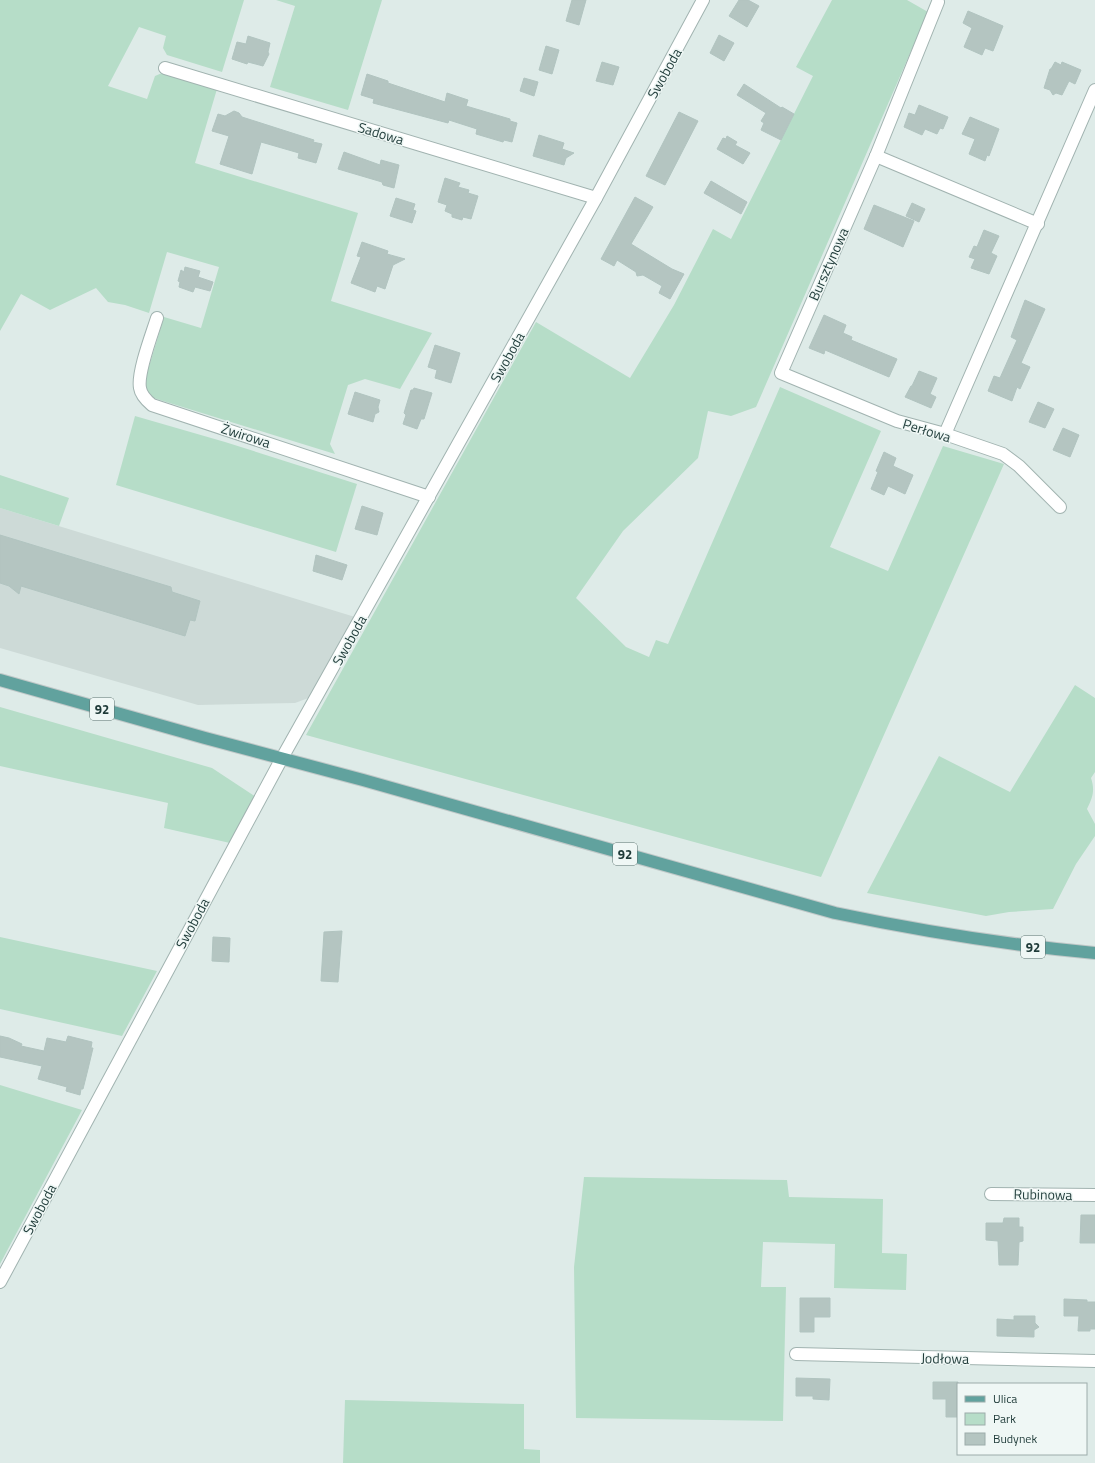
<svg xmlns="http://www.w3.org/2000/svg" width="1095" height="1463" viewBox="0 0 1095 1463" font-family="'Titillium Web',sans-serif">
<style>
.built{fill:#cddad7}
.green{fill:#b6ddc8}
.building{fill:#b4c5c1;stroke:#b1c4c0}
.lines{fill:none;stroke-linecap:round;stroke-linejoin:round}
.street-casing{stroke:#a1b3b0;stroke-width:14}
.primary-casing{stroke:#c0c8c8;stroke-width:14}
.street{stroke:#fff;stroke-width:12}
.primary{stroke:#61a29e;stroke-width:12}
.labels{text-anchor:middle;dominant-baseline:central;stroke-width:3;stroke-linejoin:round;paint-order:stroke}
.shield{fill:#eff7f5;stroke:#5d7371;stroke-width:1}
.shield-label{font-size:13px;font-weight:bold;fill:#1f3b39}
.street-label{font-size:14px;fill:#1f3b39;stroke:#eff7f5}
</style>
<rect width="100%" height="100%" fill="#deebe8"/>
<polygon class="built" points="0,508 355,617 311,697 295,703 198,705 0,648"/>
<g class="green">
<polygon points="0,0 244,0 222,72 167,55 163,48 166,36 139,27 108,86 147,99 155,76 162,73 217,89 195,163 358,213 331,301 432,333 400,389 365,379 348,385 330,444 335,454 147,396 143,386 164,317 201,328 219,267 167,252 149,313 125,305 108,302 96,288 50,310 21,294 0,331"/>
<polygon points="276,0 382,0 348,110 270,87 295,6"/>
<polygon points="832,0 907,0 928,12 756,407 731,416 708,411 698,458 623,531 576,598 626,647 649,657 656,640 668,644 780,387 881,431 830,547 888,571 943,446 1004,464 821,877 306,735 536,322 630,378 674,305 713,229 731,239 813,76 796,67"/>
<polygon points="135,416 225,442 357,484 336,552 116,485"/>
<polygon points="0,475 69,498 59,526 0,508"/>
<path d="M 1075,685 L 1095,698 L 1095,772 L 1091,778 C 1095,790 1093,797 1087,809 L 1095,824 L 1095,836 L 1076,864 L 1053,909 L 1009,912 L 986,916 L 867,893 L 939,756 L 1010,792 Z"/>
<polygon points="0,707 212,768 256,797 230,843 164,828 168,803 0,766"/>
<polygon points="0,937 157,971 122,1036 0,1009"/>
<polygon points="0,1085 82,1110 0,1264"/>
<polygon points="584,1177 787,1180 789,1197 883,1199 882,1253 907,1254 906,1290 834,1288 835,1244 763,1242 761,1287 786,1287 783,1421 576,1418 574,1267"/>
<polygon points="345,1400 524,1404 524,1449 540,1450 540,1463 343,1463"/>
</g>
<g class="building">
<polygon points="572,0 586,0 579,25 566,21"/>
<polygon points="739,0 748,0 759,6 747,27 729,16"/>
<polygon points="968,11 1003,26 993,51 985,48 982,55 964,47 972,28 963,23"/>
<polygon points="719,35 734,43 724,61 710,53"/>
<polygon points="248,36 270,43 268,52 269,54 263,66 248,62 247,64 232,59 237,42 246,44"/>
<polygon points="546,46 559,50 552,74 539,70"/>
<polygon points="602,62 619,67 613,85 596,81"/>
<polygon points="1055,62 1061,65 1062,62 1081,70 1075,84 1069,81 1062,95 1056,93 1053,95 1050,90 1044,88 1050,69 1051,69"/>
<polygon points="367,74 388,81 388,83 445,102 447,93 468,100 466,106 510,119 510,121 517,123 512,142 504,140 503,142 476,134 477,129 449,120 448,123 373,103 374,99 361,95"/>
<polygon points="524,78 538,82 534,96 520,91"/>
<polygon points="744,84 781,108 782,107 794,114 781,140 761,130 764,123 761,121 766,113 737,95"/>
<polygon points="919,105 948,117 943,129 940,128 937,134 925,129 922,135 904,127 909,113 915,115"/>
<polygon points="234,111 239,113 242,117 314,140 313,142 322,144 316,163 298,158 299,153 261,142 252,174 220,164 229,136 212,131 218,114 225,116"/>
<polygon points="679,112 698,121 665,185 646,176"/>
<polygon points="970,117 999,129 989,156 987,155 985,161 969,154 975,139 962,134"/>
<polygon points="539,135 564,143 562,149 574,153 566,158 564,165 533,156"/>
<polygon points="727,136 737,142 735,145 750,153 743,164 717,149 723,138 726,139"/>
<polygon points="344,152 380,165 381,160 399,165 394,188 383,185 382,182 338,169"/>
<polygon points="445,178 460,183 458,187 469,190 468,193 478,196 471,219 463,217 462,220 452,217 452,214 445,211 447,205 438,202"/>
<polygon points="711,181 747,202 741,214 704,193"/>
<polygon points="635,197 653,207 631,244 672,269 684,274 670,299 659,293 662,286 643,275 637,276 636,272 617,260 614,266 601,259"/>
<polygon points="396,198 415,204 413,210 416,211 412,223 390,216"/>
<polygon points="912,203 925,209 919,222 906,216"/>
<polygon points="874,205 914,221 903,247 864,229"/>
<polygon points="984,230 999,236 991,253 997,256 989,274 971,268 975,259 969,257 974,246 977,247"/>
<polygon points="362,242 388,251 387,254 405,259 393,265 385,289 377,286 375,292 351,283 361,257 357,256"/>
<polygon points="185,267 200,271 198,277 213,282 210,291 195,287 193,292 179,287 180,282 178,281 181,270 184,272"/>
<polygon points="1025,300 1045,309 1021,363 1030,367 1020,389 1017,387 1012,401 988,391 994,376 1000,378 1017,340 1011,337"/>
<polygon points="824,315 846,325 843,333 852,337 851,340 897,359 889,377 825,350 824,354 809,348"/>
<polygon points="435,345 460,353 451,383 435,378 437,370 428,367"/>
<polygon points="919,371 937,378 930,394 936,397 931,408 905,397 911,386 912,386"/>
<polygon points="414,388 432,393 424,419 421,419 417,429 403,424 406,415 404,413 411,390 413,390"/>
<polygon points="355,392 380,400 378,407 379,412 375,414 373,422 348,414"/>
<polygon points="1038,402 1054,409 1045,428 1029,422"/>
<polygon points="1063,428 1079,435 1070,457 1053,450"/>
<polygon points="884,452 896,458 893,466 913,475 905,494 888,486 884,495 871,489 878,472 876,471"/>
<polygon points="362,506 383,513 377,535 355,529"/>
<polygon points="0,535 171,587 172,592 200,601 195,621 190,620 185,636 21,586 19,594 9,586 0,583"/>
<polygon points="316,555 347,565 342,580 313,571"/>
<polygon points="342,931 338,982 321,981 324,932"/>
<polygon points="213,937 230,938 229,962 212,961"/>
<polygon points="0,1036 9,1038 22,1044 21,1046 44,1051 47,1038 66,1042 68,1036 92,1042 91,1048 93,1048 88,1069 83,1089 81,1089 80,1095 66,1091 67,1087 38,1079 42,1066 0,1057"/>
<polygon points="1081,1215 1095,1215 1095,1243 1080,1243"/>
<polygon points="1004,1218 1019,1218 1019,1227 1023,1227 1023,1241 1019,1242 1018,1265 999,1265 998,1241 986,1240 986,1223 1003,1223"/>
<polygon points="800,1298 830,1298 830,1317 814,1317 814,1332 800,1332"/>
<polygon points="1064,1299 1087,1300 1087,1302 1095,1302 1095,1329 1090,1329 1090,1331 1078,1331 1079,1316 1064,1316"/>
<polygon points="1014,1316 1035,1316 1035,1323 1039,1327 1034,1330 1034,1337 997,1336 997,1319 1014,1320"/>
<polygon points="796,1378 830,1379 829,1400 813,1399 813,1396 796,1396"/>
<polygon points="933,1382 958,1382 958,1417 946,1417 946,1399 933,1399"/>
</g>
<g class="lines">
<defs>
<g id="street">
<polyline points="938,2 876,156 781,373 897,421 945,434 1003,454 1019,466 1060,507"/>
<polyline points="165,68 596,198"/>
<polyline points="876,156 1038,224"/>
<path d="M 157,318 C 152,334 137,373 140,388 C 141,395 146,400 152,405 L 429,497"/>
<polyline points="945,434 1095,90"/>
<polyline points="991,1194 1095,1195"/>
<polyline points="0,1282 282,758 596,198 703,0"/>
<polyline points="796,1354 1095,1361"/>
</g>
<path id="primary" d="M 0,680 L 205,738 L 363,780 L 835,913 C 921,931 1007,945 1095,953"/>
</defs>
<use href="#street" class="street-casing"/>
<use href="#primary" class="primary-casing"/>
<use href="#street" class="street"/>
<use href="#primary" class="primary"/>
</g>
<g class="labels">
<g class="shield">
<rect x="90" y="698" width="24" height="22" rx="3"/>
<rect x="613" y="843" width="24" height="22" rx="3"/>
<rect x="1021" y="936" width="24" height="22" rx="3"/>
</g>
<g class="shield-label">
<text x="102" y="709">92</text>
<text x="625" y="854">92</text>
<text x="1033" y="947">92</text>
</g>
<g class="street-label">
<text transform="translate(664 73) rotate(-61)">Swoboda</text>
<text transform="translate(381 133) rotate(17)">Sadowa</text>
<text transform="translate(828 264) rotate(-66)">Bursztynowa</text>
<text transform="translate(507 357) rotate(-61)">Swoboda</text>
<text transform="translate(927 430) rotate(17)">Perłowa</text>
<text transform="translate(246 435) rotate(18)">Żwirowa</text>
<text transform="translate(349 640) rotate(-61)">Swoboda</text>
<text transform="translate(192 923) rotate(-62)">Swoboda</text>
<text transform="translate(1043 1194) rotate(1)">Rubinowa</text>
<text transform="translate(39 1209) rotate(-62)">Swoboda</text>
<text transform="translate(945 1358) rotate(1)">Jodłowa</text>
</g>
</g>
<rect x="957" y="1383" width="130" height="72" fill="#eff7f5" stroke="#9cacaa"/>
<rect x="965" y="1396" width="20" height="6" fill="#61a29e" stroke="#9cacaa"/>
<text x="993" y="1403" font-size="12" fill="#1f3b39">Ulica</text>
<rect x="965" y="1413" width="20" height="12" fill="#b6ddc8" stroke="#9cacaa"/>
<text x="993" y="1423" font-size="12" fill="#1f3b39">Park</text>
<rect x="965" y="1433" width="20" height="12" fill="#b4c5c1" stroke="#9cacaa"/>
<text x="993" y="1443" font-size="12" fill="#1f3b39">Budynek</text>
</svg>
